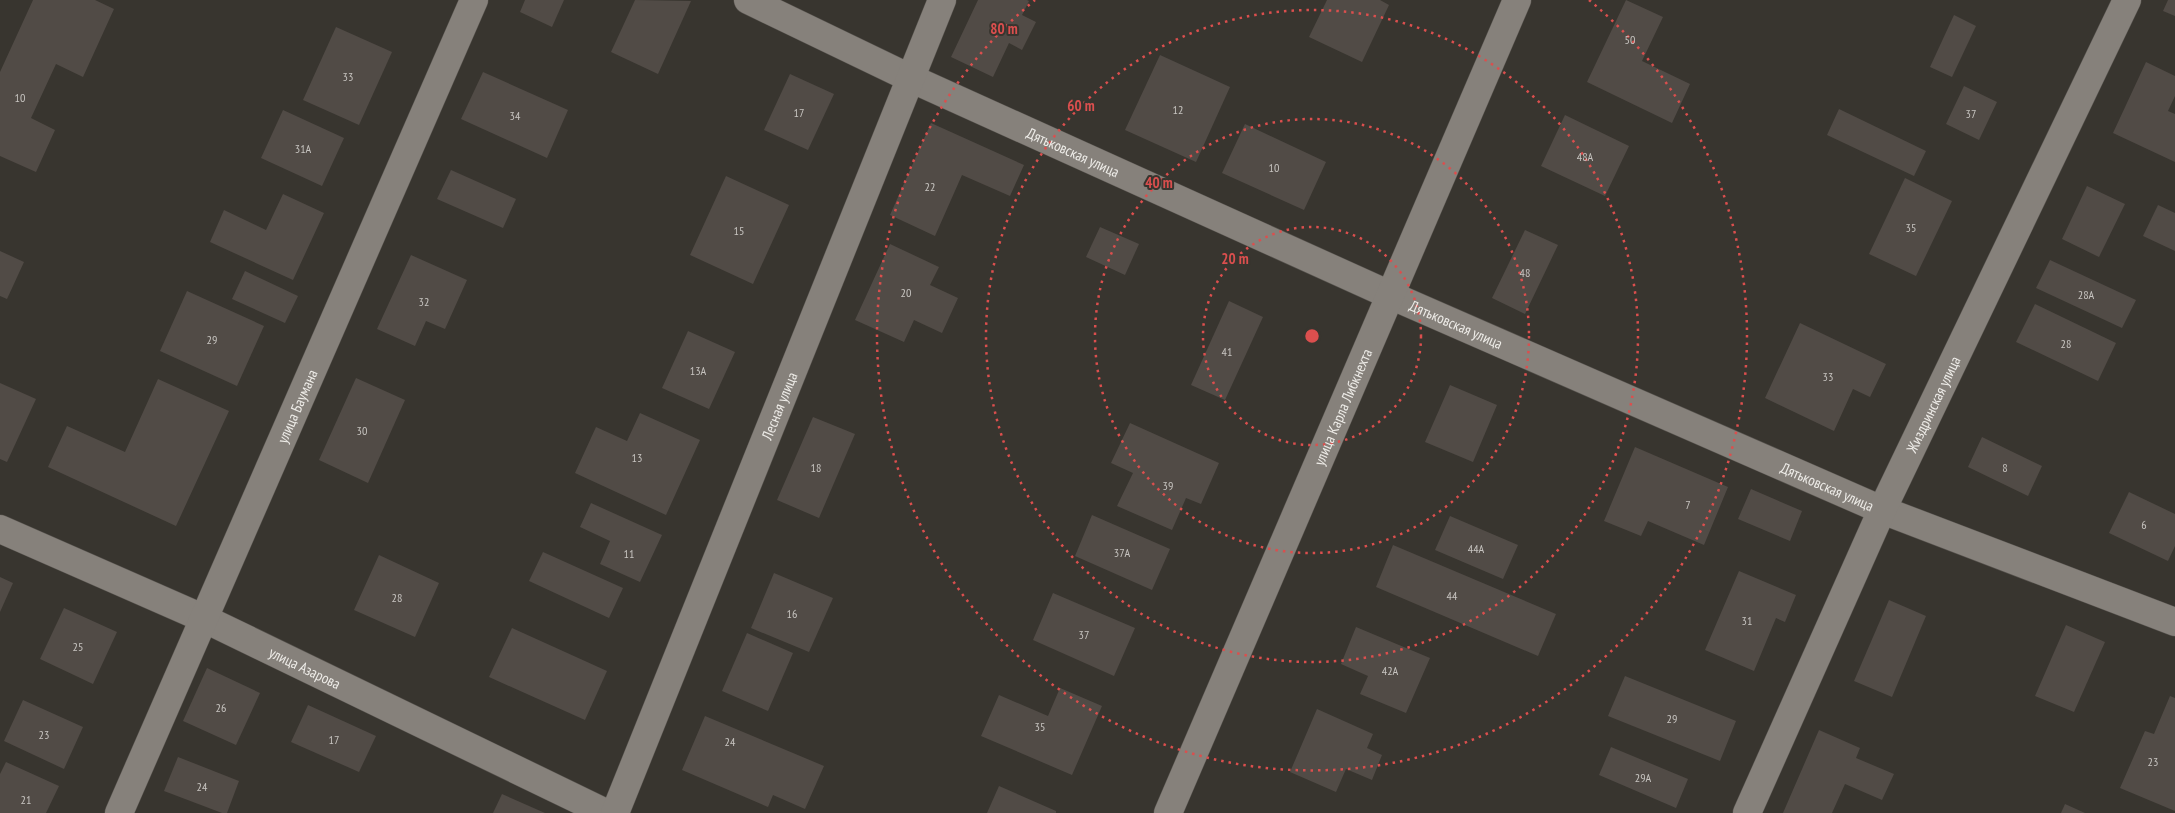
<svg xmlns="http://www.w3.org/2000/svg" width="2175" height="813" viewBox="0 0 2175 813" font-family="'PT Sans Narrow',sans-serif">
<style>
.building{fill:#514b46}
.lines{fill:none;stroke-linecap:round;stroke-linejoin:round}
.minor-casing{stroke:#56524d;stroke-width:29}
.tertiary-casing{stroke:#56524d;stroke-width:29}
.minor{stroke:#86817b;stroke-width:28}
.tertiary{stroke:#86817b;stroke-width:28}
.ring{fill:none;stroke:#db4f4e;stroke-width:2.5;stroke-dasharray:2.5 5}
.labels{text-anchor:middle;dominant-baseline:central;stroke-width:4;stroke-linejoin:round;paint-order:stroke}
.number-label{font-size:12px;fill:#c7c4c0}
.street-label{font-size:15px;fill:#eeece8;stroke:#38352f}
.centre{fill:#db4f4e;stroke:#38352f;stroke-width:2.5}
.ring-label{font-size:15px;text-anchor:middle;font-weight:bold;fill:#db4f4e;stroke:#38352f;stroke-width:4;stroke-linejoin:round;paint-order:stroke}
</style>
<rect width="100%" height="100%" fill="#38352f"/>
<g class="building">
<polygon points="33,0 95,0 114,9 83,77 56,64 31,118 55,130 36,172 0,156 0,72"/>
<polygon points="525,0 564,0 552,27 520,12"/>
<polygon points="635,0 691,1 658,74 611,52"/>
<polygon points="978,0 1027,0 1029,1 1022,15 1036,22 1022,50 1009,43 993,77 951,57"/>
<polygon points="1327,0 1380,0 1389,5 1362,62 1309,37"/>
<polygon points="1626,0 1663,17 1642,61 1690,84 1672,123 1587,82"/>
<polygon points="2168,0 2175,0 2175,16 2163,11"/>
<polygon points="1954,15 1976,26 1952,77 1930,67"/>
<polygon points="336,27 392,52 359,125 303,100"/>
<polygon points="1160,55 1230,87 1196,162 1125,130"/>
<polygon points="2146,62 2175,76 2175,96 2168,111 2175,114 2175,162 2113,133"/>
<polygon points="483,72 568,110 547,158 461,119"/>
<polygon points="790,74 834,94 808,150 764,130"/>
<polygon points="1964,86 1997,102 1979,140 1946,124"/>
<polygon points="1839,109 1926,151 1914,176 1827,135"/>
<polygon points="283,110 344,138 322,186 261,158"/>
<polygon points="1565,115 1629,146 1605,196 1541,166"/>
<polygon points="931,123 1024,165 1010,196 962,175 935,236 890,215"/>
<polygon points="1245,124 1326,162 1304,210 1222,173"/>
<polygon points="451,170 516,199 503,228 437,199"/>
<polygon points="726,176 789,205 753,284 690,255"/>
<polygon points="1905,178 1952,201 1916,276 1869,254"/>
<polygon points="2087,186 2125,204 2099,257 2062,239"/>
<polygon points="283,194 324,213 293,280 210,242 224,210 266,230"/>
<polygon points="2158,205 2175,213 2175,251 2143,236"/>
<polygon points="1100,227 1139,244 1125,275 1086,257"/>
<polygon points="1525,230 1558,245 1525,314 1492,298"/>
<polygon points="890,244 939,267 930,285 958,298 942,333 914,320 904,342 855,320"/>
<polygon points="0,251 24,262 7,299 0,296"/>
<polygon points="411,255 467,280 445,329 426,321 415,346 377,329"/>
<polygon points="2050,260 2136,300 2122,328 2036,288"/>
<polygon points="245,271 298,296 285,323 232,299"/>
<polygon points="187,291 264,326 237,386 160,351"/>
<polygon points="1229,301 1263,317 1225,400 1191,385"/>
<polygon points="2035,304 2116,343 2098,381 2016,342"/>
<polygon points="1800,323 1886,364 1870,397 1853,389 1834,431 1765,398"/>
<polygon points="688,331 735,352 709,409 662,388"/>
<polygon points="356,378 405,400 368,483 319,460"/>
<polygon points="158,379 229,411 176,526 48,467 67,426 125,452"/>
<polygon points="0,383 36,399 7,462 0,459"/>
<polygon points="1450,385 1497,405 1473,462 1425,442"/>
<polygon points="640,413 700,440 666,515 575,473 596,427 627,441"/>
<polygon points="813,417 855,434 819,518 777,500"/>
<polygon points="1130,423 1219,463 1201,504 1186,498 1172,530 1117,506 1133,473 1111,463"/>
<polygon points="1982,437 2042,466 2028,496 1968,467"/>
<polygon points="1635,447 1728,487 1704,545 1648,521 1641,536 1604,521"/>
<polygon points="1751,489 1802,511 1790,541 1738,519"/>
<polygon points="2129,492 2175,514 2175,546 2168,561 2109,533"/>
<polygon points="591,503 662,535 640,582 600,564 610,541 580,527"/>
<polygon points="1092,515 1170,549 1152,590 1075,556"/>
<polygon points="1450,516 1518,545 1503,579 1435,550"/>
<polygon points="1393,545 1556,614 1538,656 1376,587"/>
<polygon points="543,552 623,588 609,618 529,581"/>
<polygon points="379,555 439,583 415,637 354,610"/>
<polygon points="1739,571 1796,595 1785,622 1776,618 1754,671 1705,650"/>
<polygon points="774,573 833,598 809,652 751,628"/>
<polygon points="0,577 13,583 0,612"/>
<polygon points="1053,593 1135,628 1114,676 1033,640"/>
<polygon points="1889,600 1926,616 1892,697 1854,681"/>
<polygon points="64,608 117,632 93,684 40,659"/>
<polygon points="2066,625 2105,642 2074,712 2035,696"/>
<polygon points="1356,627 1430,658 1406,713 1360,694 1368,676 1341,664"/>
<polygon points="512,628 607,671 585,720 489,677"/>
<polygon points="747,633 793,653 768,711 722,691"/>
<polygon points="207,668 260,693 236,745 183,721"/>
<polygon points="1625,676 1736,721 1720,761 1608,716"/>
<polygon points="1060,688 1102,706 1072,775 981,736 999,695 1048,716"/>
<polygon points="2170,696 2175,698 2175,811 2120,788 2145,731 2154,734"/>
<polygon points="23,700 83,727 64,769 4,741"/>
<polygon points="308,705 376,736 359,772 291,742"/>
<polygon points="1317,709 1373,734 1367,748 1382,755 1372,780 1346,769 1336,792 1290,772"/>
<polygon points="705,716 824,766 805,809 773,795 768,807 682,770"/>
<polygon points="1819,730 1860,748 1856,758 1894,774 1882,800 1845,784 1832,813 1783,813"/>
<polygon points="1611,747 1688,779 1676,808 1599,775"/>
<polygon points="178,757 239,781 227,813 222,813 164,791"/>
<polygon points="6,762 59,786 46,813 0,813 0,774"/>
<polygon points="999,786 1056,811 1056,813 987,813"/>
<polygon points="502,794 545,813 493,813"/>
<polygon points="2065,804 2085,813 2061,813"/>
</g>
<g class="lines">
<defs>
<g id="minor">
<path id="s1" d="M 748,0 L 910,78 L 1390,295 L 1882,510 L 2175,622"/>
<path id="s2" d="M 0,529 L 205,619 L 606,813"/>
<path id="s3" d="M 119,813 L 474,0"/>
<path id="s4" d="M 615,813 L 942,0"/>
<path id="s5" d="M 1747,813 L 1882,510 L 2127,0"/>
</g>
<g id="tertiary">
<path id="s6" d="M 1168,813 L 1517,0"/>
</g>
</defs>
<use href="#minor" class="minor-casing"/>
<use href="#tertiary" class="tertiary-casing"/>
<use href="#minor" class="minor"/>
<use href="#tertiary" class="tertiary"/>
</g>
<g class="ring">
<circle cx="1312" cy="336" r="109"/>
<circle cx="1312" cy="336" r="217"/>
<circle cx="1312" cy="336" r="326"/>
<path d="M1589 0A435 435 0 1 1 1035 0"/>
</g>
<g class="labels">
<g class="number-label">
<text x="1630" y="39">50</text>
<text x="348" y="76">33</text>
<text x="20" y="97">10</text>
<text x="1178" y="109">12</text>
<text x="799" y="112">17</text>
<text x="1971" y="113">37</text>
<text x="515" y="115">34</text>
<text x="303" y="148">31А</text>
<text x="1585" y="156">48А</text>
<text x="1274" y="167">10</text>
<text x="930" y="186">22</text>
<text x="1911" y="227">35</text>
<text x="739" y="230">15</text>
<text x="1525" y="272">48</text>
<text x="906" y="292">20</text>
<text x="2086" y="294">28А</text>
<text x="424" y="301">32</text>
<text x="212" y="339">29</text>
<text x="2066" y="343">28</text>
<text x="1227" y="351">41</text>
<text x="698" y="370">13А</text>
<text x="1828" y="376">33</text>
<text x="362" y="430">30</text>
<text x="637" y="457">13</text>
<text x="816" y="467">18</text>
<text x="2005" y="467">8</text>
<text x="1168" y="485">39</text>
<text x="1688" y="504">7</text>
<text x="2144" y="524">6</text>
<text x="1476" y="548">44А</text>
<text x="1122" y="552">37А</text>
<text x="629" y="553">11</text>
<text x="1452" y="595">44</text>
<text x="397" y="597">28</text>
<text x="792" y="613">16</text>
<text x="1747" y="620">31</text>
<text x="1084" y="634">37</text>
<text x="78" y="646">25</text>
<text x="1390" y="670">42А</text>
<text x="221" y="707">26</text>
<text x="1672" y="718">29</text>
<text x="1040" y="726">35</text>
<text x="44" y="734">23</text>
<text x="334" y="739">17</text>
<text x="730" y="741">24</text>
<text x="2153" y="761">23</text>
<text x="1643" y="777">29А</text>
<text x="202" y="786">24</text>
<text x="26" y="799">21</text>
</g>
<g class="street-label">
<text stroke="none"><textPath href="#s1" startOffset="359">Дятьковская улица</textPath></text>
<text stroke="none"><textPath href="#s1" startOffset="779">Дятьковская улица</textPath></text>
<text stroke="none"><textPath href="#s5" startOffset="449">Жиздринская улица</textPath></text>
<text stroke="none"><textPath href="#s4" startOffset="439">Лесная улица</textPath></text>
<text stroke="none"><textPath href="#s6" startOffset="442">улица Карла Либкнехта</textPath></text>
<text stroke="none"><textPath href="#s3" startOffset="444">улица Баумана</textPath></text>
<text stroke="none"><textPath href="#s1" startOffset="1184">Дятьковская улица</textPath></text>
<text stroke="none"><textPath href="#s2" startOffset="335">улица Азарова</textPath></text>
</g>
</g>
<circle cx="1312" cy="336" r="8" class="centre"/>
<g class="ring-label">
<text x="1004" y="34">80 m</text>
<text x="1081" y="111">60 m</text>
<text x="1159" y="188">40 m</text>
<text x="1235" y="264">20 m</text>
</g>
</svg>
